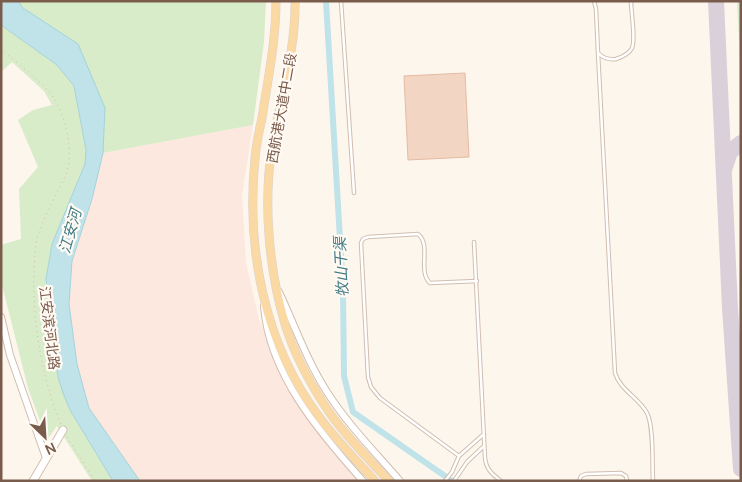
<svg xmlns="http://www.w3.org/2000/svg" width="742" height="482" viewBox="0 0 742 482" font-family="Manrope,'Noto Sans SC',sans-serif">
<style>
.commercial{fill:#fde8e0}
.green{fill:#d8ecc9}
.water{fill:#bfe3e8;stroke:#a5d3da}
.lines{fill:none;stroke-linecap:round;stroke-linejoin:round}
.canal{stroke:#bfe3e8;stroke-width:6}
.taxiway{stroke:#dbcfda;stroke-width:16}
.building{fill:#f3d5c3;stroke:#e6bba3}
.service-casing{stroke:#d1beb0;stroke-width:4.5}
.tertiary-casing{stroke:#d1beb0;stroke-width:8}
.secondary-casing{stroke:#d6c0b0;stroke-width:9}
.primary-casing{stroke:#dad1cd;stroke-width:9}
.path{stroke:#d9b8a5;stroke-width:1;stroke-dasharray:1 4;stroke-linecap:butt}
.service{stroke:#fff;stroke-width:2.5}
.tertiary{stroke:#fff;stroke-width:6}
.secondary{stroke:#fff;stroke-width:7}
.primary{stroke:#fbd9a5;stroke-width:8}
.labels{text-anchor:middle;dominant-baseline:central;stroke-width:4.5;stroke-linejoin:round;paint-order:stroke}
.street-label{font-size:14px;fill:#7a5c4d;stroke:#fffaf3}
.water-label{font-size:15px;font-style:italic;fill:#437c86;stroke:#fffaf3}
</style>
<rect width="100%" height="100%" fill="#fdf6ec"/>
<polygon class="commercial" points="253,125 242,196 246,263 259,319 287,385 332,452 358,481 140,481 89,408 77,364 69,304 72,261 92,199 103,153"/>
<g class="green">
<polygon points="18,1 266,1 264,42 253,125 103,153 105,108"/>
<polygon points="737,1 741,1 741,68 740,63"/>
<polygon points="1,25 57,65 74,86 86,150 85,164 52,244 46,279 58,377 70,410 113,481 92,481 57,426 47,440 28,388 1,281 1,245 21,239 19,189 38,167 18,120 33,110 52,105 44,91 12,62 1,72"/>
</g>
<polygon class="water" points="1,1 18,1 23,8 78,44 105,108 103,153 92,199 72,261 69,304 77,364 89,408 140,481 113,481 70,410 63,393 58,377 46,279 52,244 85,164 86,150 74,86 57,65 1,25"/>
<g class="lines">
<polyline class="canal" points="326,1 343,290 344,376 353,412 452,481"/>
<g class="taxiway">
<polyline points="716,1 730,308 741,469"/>
<polyline points="725,167 730,152 741,143"/>
</g>
</g>
<polygon class="building" points="465,73 469,157 408,160 404,76"/>
<g class="lines">
<defs>
<g id="service">
<polyline points="341,1 354,193"/>
<path d="M 594,1 L 596,9 L 598,53 C 603,58 608,60 616,59 C 622,57 629,54 632,48 C 636,39 631,13 631,1"/>
<path d="M 598,53 L 615,373 C 620,390 639,398 647,413 C 654,426 652,465 653,481"/>
<path d="M 474,242 L 485,458 C 486,469 492,474 501,481"/>
<path d="M 459,456 L 380,398 L 371,387 L 368,377 L 361,243 L 363,239 L 368,237 L 418,234 C 432,245 417,271 430,283 L 477,281"/>
<polyline points="445,481 452,472 459,456 484,434"/>
<polyline points="454,481 467,462 484,446"/>
<polyline points="579,481 581,476 586,474 621,473 626,476 627,481"/>
</g>
<g id="tertiary">
<path d="M 279,292 C 295,326 307,361 327,392 C 348,425 375,452 400,481"/>
<path d="M 264,306 C 269,374 320,433 363,481"/>
<polyline points="1,317 10,355 46,458"/>
</g>
<polyline id="secondary" points="33,481 63,430"/>
<g id="primary">
<path d="M 276,1 C 276,40 268,79 262,118 C 259,131 256,145 255,159 C 246,248 264,345 320,418 C 336,440 356,460 375,481"/>
<path d="M 295,1 C 296,51 280,98 272,147 C 263,204 269,270 285,324 C 294,354 310,383 327,409 C 345,436 368,458 389,481"/>
</g>
</defs>
<use href="#service" class="service-casing"/>
<use href="#tertiary" class="tertiary-casing"/>
<use href="#secondary" class="secondary-casing"/>
<use href="#primary" class="primary-casing"/>
<g class="path">
<path d="M 1,49 C 16,62 33,75 47,89 C 64,108 74,147 67,172 C 65,178 61,184 59,189 C 51,204 38,229 36,245 C 29,303 39,371 61,425"/>
<polyline points="67,437 95,481"/>
</g>
<use href="#service" class="service"/>
<use href="#tertiary" class="tertiary"/>
<use href="#secondary" class="secondary"/>
<use href="#primary" class="primary"/>
</g>
<g class="labels">
<g class="street-label">
<text transform="translate(281 108) rotate(-80)">西航港大道中二段</text>
<text transform="translate(50 328) rotate(83)">江安滨河北路</text>
</g>
<g class="water-label">
<text transform="translate(70 231) rotate(-74)">江安河</text>
<text transform="translate(341 267) rotate(-93)">牧山干渠</text>
</g>
</g>
<rect width="742" height="482" fill="none" stroke="#7a5c4d" stroke-width="5"/>
<g transform="translate(45 437) rotate(155)" stroke="#fffaf3" stroke-width="4" paint-order="stroke">
<path d="M0-4L9 19L0 12L-9 19Z" fill="#7a5c4d"/>
<text y="-8" font-size="14" font-weight="bold" text-anchor="middle" fill="#7a5c4d">N</text>
</g>
</svg>
